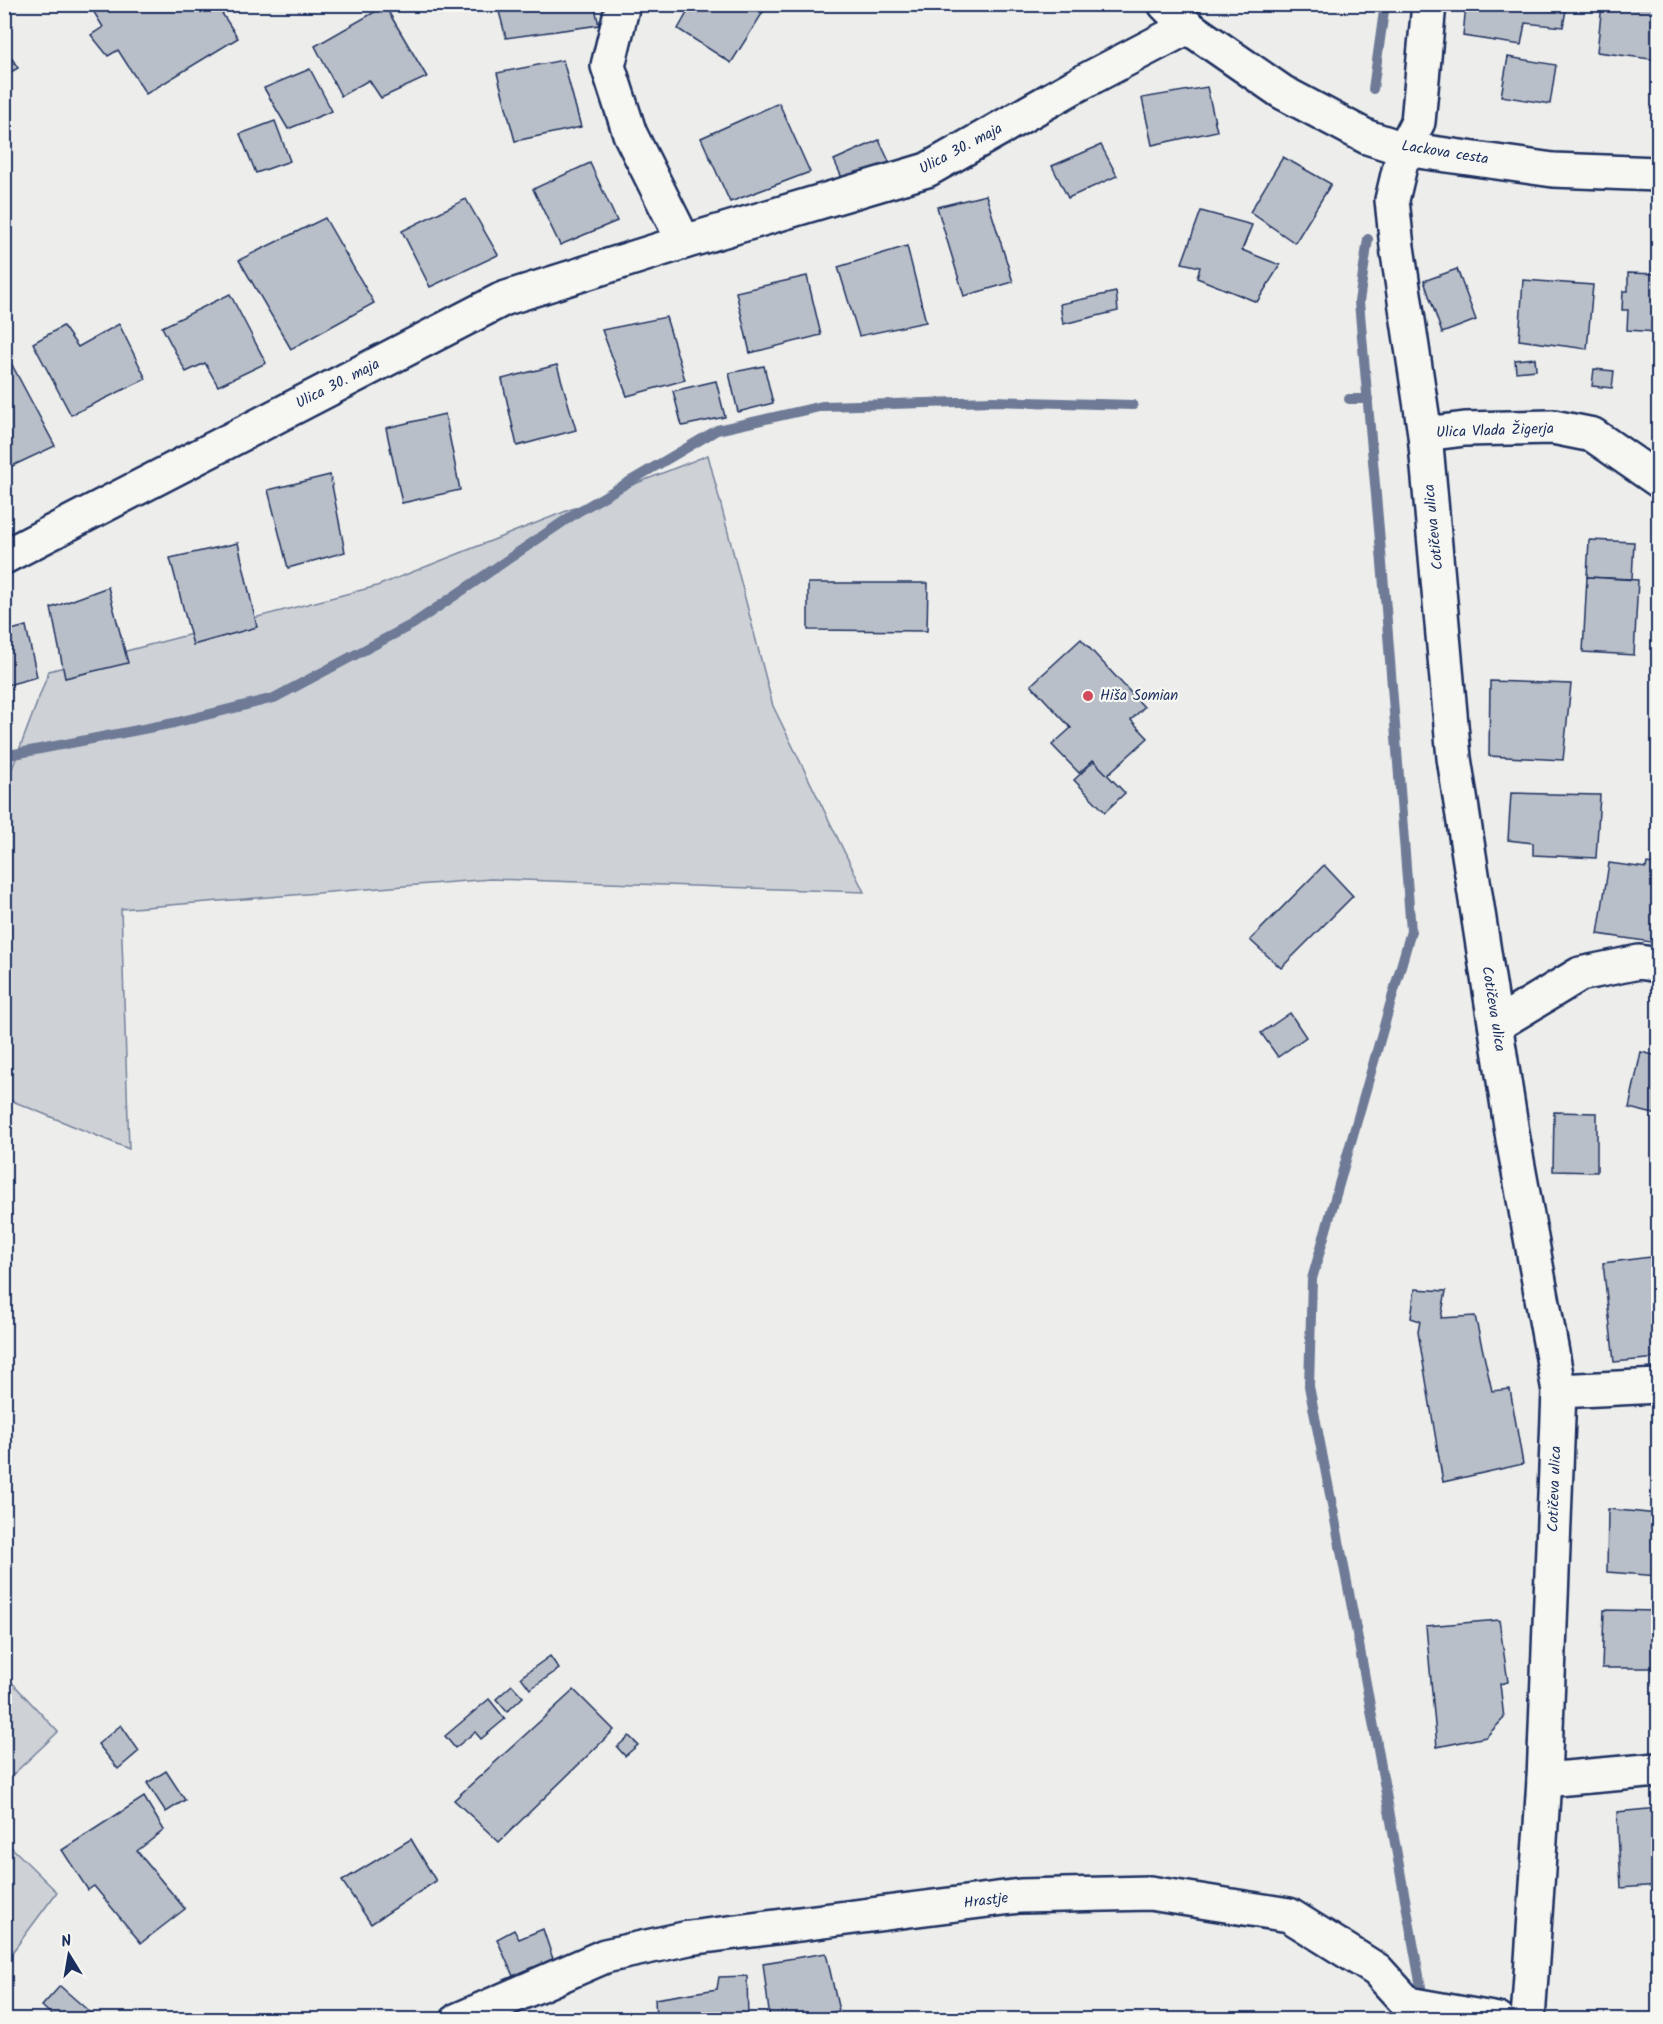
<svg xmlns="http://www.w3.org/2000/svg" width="1663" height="2024" viewBox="0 0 1663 2024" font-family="Kalam,sans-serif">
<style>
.green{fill:#ced2d7;stroke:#74809a;stroke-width:1.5}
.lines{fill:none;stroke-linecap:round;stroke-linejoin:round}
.stream{stroke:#6e7a96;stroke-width:10}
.building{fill:#b9bfc8;stroke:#1b2f5e;stroke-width:1.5}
.minor-casing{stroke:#1b2f5e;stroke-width:38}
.minor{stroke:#f6f6f2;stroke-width:33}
.poi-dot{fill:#d1495b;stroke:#f6f6f2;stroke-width:2}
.labels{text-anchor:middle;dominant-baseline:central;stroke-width:4.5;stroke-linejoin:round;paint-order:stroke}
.street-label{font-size:15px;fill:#1b2f5e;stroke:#f6f6f2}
.poi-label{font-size:15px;fill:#1b2f5e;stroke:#f6f6f2;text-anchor:start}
</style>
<rect width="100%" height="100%" fill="#edeeec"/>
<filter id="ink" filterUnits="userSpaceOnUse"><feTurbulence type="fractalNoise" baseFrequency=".0167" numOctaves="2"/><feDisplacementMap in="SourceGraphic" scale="12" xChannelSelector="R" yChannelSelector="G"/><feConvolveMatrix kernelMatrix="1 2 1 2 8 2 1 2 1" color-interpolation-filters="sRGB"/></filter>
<g filter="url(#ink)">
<g class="green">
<polygon points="708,455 773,706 864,892 491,879 121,909 129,1149 5,1098 4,790 49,671 377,586"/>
<polygon points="5,1675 58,1732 5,1782"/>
<polygon points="5,1841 57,1892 5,1962 4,1962"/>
</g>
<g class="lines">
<g class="stream">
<polyline points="1373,89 1385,4"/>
<polyline points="1368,239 1359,302 1386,609 1411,931 1312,1279 1309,1386 1358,1639 1421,1987"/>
<polyline points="1349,399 1368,399"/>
<polyline points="4,756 174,723 274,698 413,624 576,513 717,430 823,406 993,401 1133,405"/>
</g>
</g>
<g class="building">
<polygon points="100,4 216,4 238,38 146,94 118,50 108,56 91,35 103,27 92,9"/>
<polygon points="497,4 594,4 599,25 506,38"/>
<polygon points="692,4 758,4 765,9 731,63 678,29"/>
<polygon points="1466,4 1567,4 1563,27 1525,23 1521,45 1463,36"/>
<polygon points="1602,4 1658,4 1658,60 1597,52"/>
<polygon points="385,6 427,77 381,98 369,80 341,96 315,46"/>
<polygon points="4,46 18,68 4,76"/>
<polygon points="1508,57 1556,65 1550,104 1501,96"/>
<polygon points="563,60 581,127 515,141 497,73"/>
<polygon points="310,69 332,111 288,129 264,88"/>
<polygon points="1207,87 1217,131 1152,145 1142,98"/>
<polygon points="779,103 810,172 730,202 701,138"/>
<polygon points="275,121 290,161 256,173 240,134"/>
<polygon points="879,140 893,170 847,189 834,160"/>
<polygon points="1101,145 1117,176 1068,198 1052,166"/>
<polygon points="1283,157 1331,184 1295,243 1250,212"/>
<polygon points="590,163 617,221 560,245 533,189"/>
<polygon points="986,195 1013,282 964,296 937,207"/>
<polygon points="466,199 498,255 430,287 402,231"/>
<polygon points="1201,211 1252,225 1242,250 1280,265 1257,302 1197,278 1200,267 1182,263"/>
<polygon points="325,218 374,303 291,349 239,260"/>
<polygon points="907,246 926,322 859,336 838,267"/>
<polygon points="1457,269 1476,320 1442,333 1424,281"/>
<polygon points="1628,273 1658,274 1658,332 1627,330 1628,310 1622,310 1623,291 1628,291"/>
<polygon points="807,276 821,335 750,353 736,292"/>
<polygon points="1523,280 1593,285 1587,349 1519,340"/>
<polygon points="1116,292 1118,311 1063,324 1060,304"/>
<polygon points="230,294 266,363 218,386 205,363 186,372 162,327"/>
<polygon points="666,317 685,380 627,396 602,330"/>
<polygon points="119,324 146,379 71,415 33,343 63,326 78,347"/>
<polygon points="1535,358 1536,370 1516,372 1515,360"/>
<polygon points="11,363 55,446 10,467 4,457 4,367"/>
<polygon points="557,365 576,430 517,446 502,379"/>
<polygon points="764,366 773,403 738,412 729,373"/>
<polygon points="1594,369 1614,371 1612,388 1592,386"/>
<polygon points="716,381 725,417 682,426 673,391"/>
<polygon points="445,414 460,490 402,503 386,428"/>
<polygon points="330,475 345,552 288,568 268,490"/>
<polygon points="1589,540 1634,542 1632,579 1587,577"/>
<polygon points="238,543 257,627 193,645 170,558"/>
<polygon points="1587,577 1638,580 1634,655 1583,652"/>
<polygon points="808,583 928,583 927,631 808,630"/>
<polygon points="108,587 128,663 65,678 51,608"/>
<polygon points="26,626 37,677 4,686 4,632"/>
<polygon points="1081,639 1144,707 1131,720 1148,738 1107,775 1093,760 1079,773 1052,745 1071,728 1031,685"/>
<polygon points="1490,681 1571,684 1563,760 1489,756"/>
<polygon points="1094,761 1125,793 1105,812 1074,780"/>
<polygon points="1511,793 1600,795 1596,858 1533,855 1533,843 1508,840"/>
<polygon points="1609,863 1646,868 1647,863 1658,865 1658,943 1598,934"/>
<polygon points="1324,865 1353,896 1281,968 1250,940"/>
<polygon points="1290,1013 1306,1037 1278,1057 1261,1033"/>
<polygon points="1641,1052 1658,1056 1658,1115 1629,1108"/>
<polygon points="1554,1112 1597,1113 1597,1172 1553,1171"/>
<polygon points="1658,1256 1658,1358 1614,1362 1603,1263"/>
<polygon points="1415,1289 1446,1291 1441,1318 1475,1316 1492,1391 1510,1389 1523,1464 1443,1482 1418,1332 1420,1321 1411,1318"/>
<polygon points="1608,1509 1658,1514 1658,1576 1607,1572"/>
<polygon points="1604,1610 1658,1611 1658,1668 1602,1668"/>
<polygon points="1499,1620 1508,1682 1500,1684 1504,1718 1486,1737 1437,1747 1426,1626"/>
<polygon points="550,1656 559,1669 530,1689 521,1677"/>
<polygon points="512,1685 523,1697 507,1712 496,1699"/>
<polygon points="574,1690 614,1730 499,1842 454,1800"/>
<polygon points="489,1699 505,1719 481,1739 475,1732 455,1748 445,1736"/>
<polygon points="121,1725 139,1751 118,1769 98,1744"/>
<polygon points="629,1736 638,1745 625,1756 617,1747"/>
<polygon points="166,1771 185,1800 166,1812 147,1783"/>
<polygon points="144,1797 164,1830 137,1851 185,1909 141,1943 94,1886 88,1890 62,1850"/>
<polygon points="1658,1808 1658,1885 1621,1888 1617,1812"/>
<polygon points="411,1839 436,1881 371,1924 342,1881"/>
<polygon points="543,1929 553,1959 513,1976 497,1939 514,1930 519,1939"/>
<polygon points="826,1953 839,2011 790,2020 770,2020 763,1963"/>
<polygon points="747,1976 748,2020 656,2020 655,1999 717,1989 719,1977"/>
<polygon points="60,1986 91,2013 86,2020 57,2020 42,2006"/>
</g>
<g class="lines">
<defs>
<g id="minor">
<polyline points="623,4 608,66 630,134 684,242"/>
<polyline points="1165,4 1188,27 1282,92 1367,137 1404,149 1553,170 1658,174"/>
<polyline points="1429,4 1418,122 1404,149 1392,200 1397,247 1425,434 1454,758 1513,1139 1559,1391 1544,1780 1528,2020"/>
<polyline points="1425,434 1465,429 1553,427 1593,435 1658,480"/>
<polyline points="4,557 503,299 684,242 927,170 1073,87 1188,27"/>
<polyline points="1496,1025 1580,974 1639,962 1658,965"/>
<polyline points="1559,1391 1658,1386"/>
<polyline points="1544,1780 1658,1770"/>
<polyline points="458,2020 605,1956 689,1938 1020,1896 1150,1893 1289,1915 1377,1970 1408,2004 1498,2020"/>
</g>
</defs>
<use href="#minor" class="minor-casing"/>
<use href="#minor" class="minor"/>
</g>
</g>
<circle class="poi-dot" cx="1088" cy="696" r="6"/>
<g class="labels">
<g class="street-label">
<text transform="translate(961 149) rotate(-28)">Ulica 30. maja</text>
<text transform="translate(1445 153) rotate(9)">Lackova cesta</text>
<text transform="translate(338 384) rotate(-27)">Ulica 30. maja</text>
<text transform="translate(1495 431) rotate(-2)">Ulica Vlada Žigerja</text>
<text transform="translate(1434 527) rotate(-96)">Cotičeva ulica</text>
<text transform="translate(1493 1009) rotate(81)">Cotičeva ulica</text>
<text transform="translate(1555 1489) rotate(-88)">Cotičeva ulica</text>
<text transform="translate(986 1901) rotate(-7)">Hrastje</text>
</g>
<g class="poi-label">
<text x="1100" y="696">Hiša Somian</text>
</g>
</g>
<rect width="1663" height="2024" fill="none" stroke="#f6f6f2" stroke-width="24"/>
<rect x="12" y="12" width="1639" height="2000" fill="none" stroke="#1b2f5e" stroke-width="2" filter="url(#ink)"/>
<g transform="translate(69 1955) rotate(349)" stroke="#f6f6f2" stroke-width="4.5" paint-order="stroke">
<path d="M0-4.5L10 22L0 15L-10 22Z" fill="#1b2f5e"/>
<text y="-9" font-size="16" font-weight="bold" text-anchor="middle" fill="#1b2f5e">N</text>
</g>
</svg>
